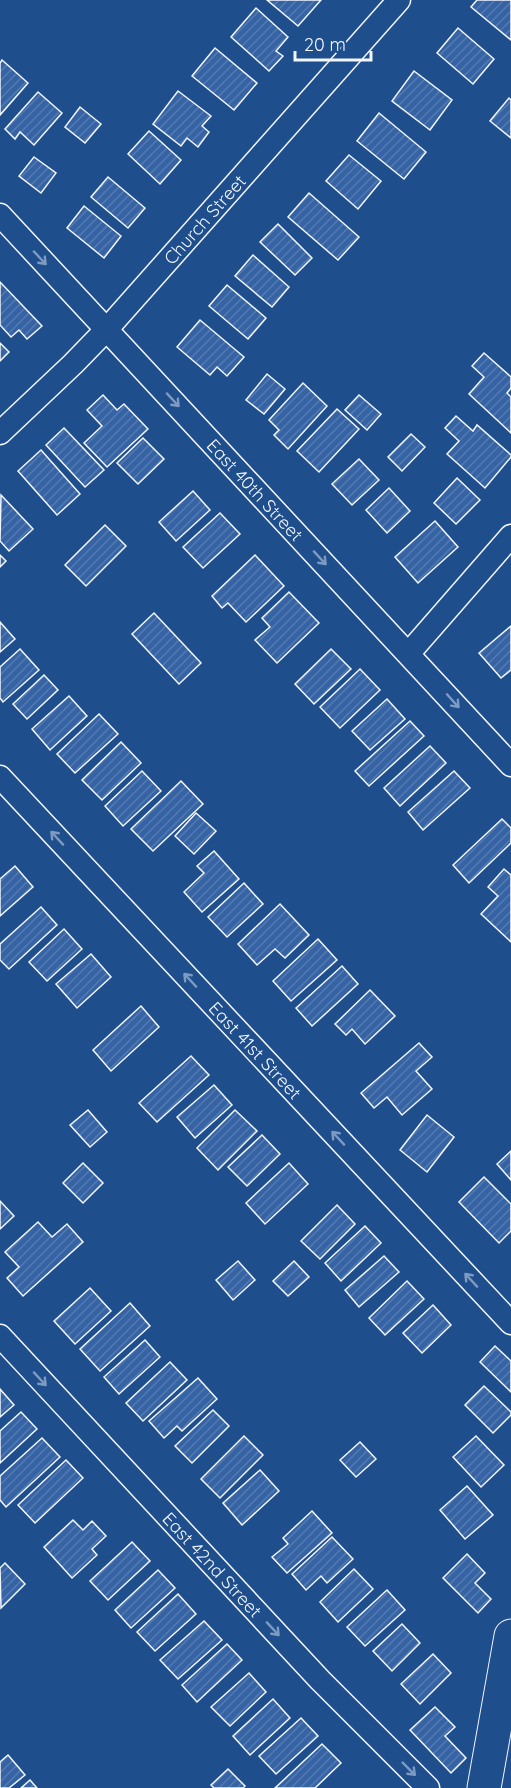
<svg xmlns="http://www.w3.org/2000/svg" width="511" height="1788" viewBox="0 0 511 1788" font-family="Quicksand,sans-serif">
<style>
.building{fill:url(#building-hatch);stroke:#f2f6ff;stroke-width:1.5}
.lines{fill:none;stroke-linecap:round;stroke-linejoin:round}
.street-casing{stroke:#f2f6ff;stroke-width:25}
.secondary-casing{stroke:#f2f6ff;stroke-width:35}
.street{stroke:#1f4e8c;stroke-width:22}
.secondary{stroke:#1f4e8c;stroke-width:33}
.oneway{stroke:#7e9ac0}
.labels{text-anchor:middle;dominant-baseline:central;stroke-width:4.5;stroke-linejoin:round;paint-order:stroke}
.street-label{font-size:18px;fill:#f2f6ff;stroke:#1f4e8c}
</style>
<defs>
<pattern id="building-hatch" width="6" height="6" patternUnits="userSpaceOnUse" patternTransform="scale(1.5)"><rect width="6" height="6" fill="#3563a3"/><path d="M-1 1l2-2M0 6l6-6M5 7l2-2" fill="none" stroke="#537ab1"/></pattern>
</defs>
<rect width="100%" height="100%" fill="#1f4e8c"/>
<g class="building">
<polygon points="267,0 321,0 298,26"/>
<polygon points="477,0 511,0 511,40 471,7"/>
<polygon points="256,8 288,37 276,51 283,56 269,71 231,37"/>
<polygon points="458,28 494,59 473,84 437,53"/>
<polygon points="215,48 257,83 234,110 192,76"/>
<polygon points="2,60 28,83 0,115 0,63"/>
<polygon points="414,71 452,100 430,130 392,101"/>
<polygon points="178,91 211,116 202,126 209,132 198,147 187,138 181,146 153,124"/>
<polygon points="38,92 62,113 34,145 20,132 15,139 5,129"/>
<polygon points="509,98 511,100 511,138 490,121"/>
<polygon points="80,107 101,124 85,143 65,127"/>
<polygon points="379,113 426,152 404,179 357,141"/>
<polygon points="149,131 181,160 160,184 128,154"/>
<polygon points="349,155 381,181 358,209 326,181"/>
<polygon points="34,157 56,173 41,193 19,176"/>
<polygon points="108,177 145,208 128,228 91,197"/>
<polygon points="309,193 359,237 338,260 288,217"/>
<polygon points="84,206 121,236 104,258 67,228"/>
<polygon points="278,224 312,258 295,275 260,242"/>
<polygon points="253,255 289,287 272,307 235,276"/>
<polygon points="0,282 42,326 27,339 19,330 11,337 0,325"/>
<polygon points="227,285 266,318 248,339 209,306"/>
<polygon points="200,320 244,357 227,376 217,367 210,375 177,347"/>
<polygon points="0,343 9,352 0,361"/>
<polygon points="484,353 511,377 511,388 507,393 511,397 511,433 469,394 484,377 472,366"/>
<polygon points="267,374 285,389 264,414 246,400"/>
<polygon points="303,383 327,406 288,449 274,435 279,430 269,420"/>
<polygon points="103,395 117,410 124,404 148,429 107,467 84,443 102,426 87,410"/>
<polygon points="359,395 381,414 367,430 345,410"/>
<polygon points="337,409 359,429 319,472 297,451"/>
<polygon points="456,416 473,431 477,425 511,455 511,457 485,488 447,454 459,441 445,428"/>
<polygon points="64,428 104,470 85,487 46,445"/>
<polygon points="411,434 425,447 402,471 388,457"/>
<polygon points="143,438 164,459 138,484 117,463"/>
<polygon points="41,450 80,494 57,515 18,471"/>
<polygon points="359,459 379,480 352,505 332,484"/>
<polygon points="457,478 480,500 456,524 434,503"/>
<polygon points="389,488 410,511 387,533 366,510"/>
<polygon points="193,491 210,510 176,541 159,522"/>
<polygon points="1,495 33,529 9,551 0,541"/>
<polygon points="220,513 240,534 203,568 183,547"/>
<polygon points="435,521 458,547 418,583 395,557"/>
<polygon points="105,525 126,546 86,586 65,565"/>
<polygon points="0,555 6,561 0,567"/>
<polygon points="255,555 284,586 246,622 228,603 222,608 212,596"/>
<polygon points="289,592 319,623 277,663 255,640 270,627 262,618"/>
<polygon points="154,613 201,663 179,684 132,634"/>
<polygon points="0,622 15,639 0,652"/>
<polygon points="511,626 511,670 501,678 479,653"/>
<polygon points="20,649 39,670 3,702 0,698 0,667"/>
<polygon points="331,649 351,669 314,704 295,684"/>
<polygon points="360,669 380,690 340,728 320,707"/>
<polygon points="44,675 58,690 27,719 13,704"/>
<polygon points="69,696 87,716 50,750 32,729"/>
<polygon points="387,699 405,719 370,750 352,731"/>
<polygon points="99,714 118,734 75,773 57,754"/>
<polygon points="410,721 424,736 369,786 355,771"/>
<polygon points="121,742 141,763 102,800 82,780"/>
<polygon points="430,746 446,763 400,806 384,788"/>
<polygon points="142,771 161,791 123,826 105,806"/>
<polygon points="454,771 470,788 423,830 408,812"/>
<polygon points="181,781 203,804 153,851 131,829"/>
<polygon points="196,813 216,831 194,854 175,836"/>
<polygon points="502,819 511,828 511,843 469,883 453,865"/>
<polygon points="214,851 239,879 202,912 184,892 204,873 197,866"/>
<polygon points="15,866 33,887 0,916 0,879"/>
<polygon points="504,869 511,875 511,942 481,914 498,896 488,887"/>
<polygon points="244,883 263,904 227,937 208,917"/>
<polygon points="280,904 309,935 285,958 275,949 257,965 238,944"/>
<polygon points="41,907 57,925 9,969 0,960 0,944"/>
<polygon points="64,929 82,949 47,981 29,962"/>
<polygon points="318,939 337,960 291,1001 273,981"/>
<polygon points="91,954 111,977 77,1008 56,984"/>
<polygon points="342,966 358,984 312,1026 296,1008"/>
<polygon points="370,990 395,1016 365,1044 352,1029 346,1035 335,1024"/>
<polygon points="141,1006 159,1027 111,1071 93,1050"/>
<polygon points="419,1043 432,1057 416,1071 432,1089 402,1115 387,1097 374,1108 361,1093"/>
<polygon points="191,1056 209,1075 157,1122 139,1103"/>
<polygon points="214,1085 232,1105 195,1138 177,1117"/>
<polygon points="88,1110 107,1132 90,1147 70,1125"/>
<polygon points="235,1110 257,1131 218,1170 197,1148"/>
<polygon points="427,1115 454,1137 427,1172 400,1150"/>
<polygon points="262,1135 280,1154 247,1186 228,1167"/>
<polygon points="511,1151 511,1180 497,1164"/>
<polygon points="83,1163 103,1183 83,1203 63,1183"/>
<polygon points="289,1163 308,1184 265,1224 246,1203"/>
<polygon points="484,1177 511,1204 511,1231 499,1243 459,1202"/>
<polygon points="0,1201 14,1216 0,1229"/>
<polygon points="337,1205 355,1224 320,1259 301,1241"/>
<polygon points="38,1222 52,1237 67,1224 83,1242 23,1296 7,1278 19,1267 5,1252"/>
<polygon points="365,1226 381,1243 341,1281 325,1263"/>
<polygon points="384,1256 399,1272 359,1307 345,1290"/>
<polygon points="238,1261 255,1280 233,1300 216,1280"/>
<polygon points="294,1261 309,1277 288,1296 273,1281"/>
<polygon points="407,1281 424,1299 385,1335 369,1318"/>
<polygon points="90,1288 111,1311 75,1344 54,1321"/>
<polygon points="130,1303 150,1326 100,1371 80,1349"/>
<polygon points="433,1305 451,1325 422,1353 403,1333"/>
<polygon points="145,1340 160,1357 119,1394 104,1377"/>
<polygon points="495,1346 511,1361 511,1392 480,1362"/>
<polygon points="170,1362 187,1380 143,1421 126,1403"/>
<polygon points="198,1378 217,1399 182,1431 177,1426 164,1438 149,1421"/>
<polygon points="484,1386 511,1412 511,1415 493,1433 465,1405"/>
<polygon points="0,1389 14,1405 0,1417"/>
<polygon points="213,1410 229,1426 192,1463 175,1446"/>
<polygon points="21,1412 37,1429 0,1463 0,1431"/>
<polygon points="244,1436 263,1455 220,1498 201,1479"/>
<polygon points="476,1436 504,1465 481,1487 453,1457"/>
<polygon points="42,1438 60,1457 6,1507 0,1500 0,1476"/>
<polygon points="360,1442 376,1459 356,1477 340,1460"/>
<polygon points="66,1460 83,1478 35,1523 18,1505"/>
<polygon points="260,1470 279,1491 242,1525 223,1503"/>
<polygon points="467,1486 493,1515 465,1539 440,1510"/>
<polygon points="312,1511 332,1533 287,1573 272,1557 288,1544 283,1538"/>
<polygon points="73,1520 83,1530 92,1521 106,1536 92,1549 97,1555 72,1578 44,1547"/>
<polygon points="332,1537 353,1559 327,1583 321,1576 306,1590 292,1574"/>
<polygon points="132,1542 150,1561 108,1600 90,1581"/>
<polygon points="467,1554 485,1573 475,1583 491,1599 478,1613 443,1578"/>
<polygon points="5,1563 25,1584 1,1608 0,1568"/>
<polygon points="354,1569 373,1589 338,1622 320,1602"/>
<polygon points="158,1570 175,1588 131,1628 115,1610"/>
<polygon points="387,1590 405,1610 365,1646 347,1627"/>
<polygon points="178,1594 196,1614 155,1651 137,1632"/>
<polygon points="204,1621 222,1640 178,1679 160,1660"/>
<polygon points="402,1624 420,1643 392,1671 373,1651"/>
<polygon points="227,1644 242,1660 197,1702 182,1685"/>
<polygon points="433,1654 451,1673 420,1704 401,1684"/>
<polygon points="249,1673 266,1692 230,1726 211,1707"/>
<polygon points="273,1699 290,1718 250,1755 233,1736"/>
<polygon points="435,1707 455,1727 445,1736 466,1758 451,1773 410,1730"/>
<polygon points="301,1718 318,1736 276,1774 259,1756"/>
<polygon points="322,1744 341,1763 315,1788 275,1788"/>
<polygon points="8,1755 25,1775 9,1788 0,1788 0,1762"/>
<polygon points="228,1769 245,1786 243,1788 214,1788 211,1785"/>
<polygon points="30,1780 37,1788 21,1788"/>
</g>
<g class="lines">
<defs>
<g id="street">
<path id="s1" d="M 0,215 L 511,765"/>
<path id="s2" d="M 0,433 L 73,364 L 107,329 L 399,0"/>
<polyline points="409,653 511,536"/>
<path id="s3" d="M 0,777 L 511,1323"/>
<path id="s4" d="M 0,1336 L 320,1680 L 428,1788"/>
</g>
<polyline id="secondary" points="484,1788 511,1636"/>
</defs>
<use href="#street" class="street-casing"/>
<use href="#secondary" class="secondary-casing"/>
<use href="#street" class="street"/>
<use href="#secondary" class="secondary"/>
</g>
<defs><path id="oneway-shaft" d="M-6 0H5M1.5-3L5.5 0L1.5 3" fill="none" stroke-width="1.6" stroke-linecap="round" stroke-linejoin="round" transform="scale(1.5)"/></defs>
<g class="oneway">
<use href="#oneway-shaft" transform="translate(40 258) rotate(47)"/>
<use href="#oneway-shaft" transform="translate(173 400) rotate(47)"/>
<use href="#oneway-shaft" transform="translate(320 558) rotate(47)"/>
<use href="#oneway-shaft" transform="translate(453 701) rotate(48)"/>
<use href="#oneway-shaft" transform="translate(57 838) rotate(-133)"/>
<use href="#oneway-shaft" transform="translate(190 980) rotate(-133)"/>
<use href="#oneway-shaft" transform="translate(338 1138) rotate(-133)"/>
<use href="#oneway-shaft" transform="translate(471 1280) rotate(-133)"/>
<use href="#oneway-shaft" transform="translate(40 1379) rotate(47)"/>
<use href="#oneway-shaft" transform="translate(273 1629) rotate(47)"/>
<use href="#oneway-shaft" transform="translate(409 1769) rotate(45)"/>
</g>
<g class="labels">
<g class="street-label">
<text stroke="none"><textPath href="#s2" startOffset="296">Church Street</textPath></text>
<text stroke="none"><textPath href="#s1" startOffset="375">East 40th Street</textPath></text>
<text stroke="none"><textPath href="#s3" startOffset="374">East 41st Street</textPath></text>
<text stroke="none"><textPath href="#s4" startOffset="312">East 42nd Street</textPath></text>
</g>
</g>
<path d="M295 51v9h76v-9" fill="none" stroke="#f2f6ff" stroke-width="3"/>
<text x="304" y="51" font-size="18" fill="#f2f6ff" stroke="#1f4e8c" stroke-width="4.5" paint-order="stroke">20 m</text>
</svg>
